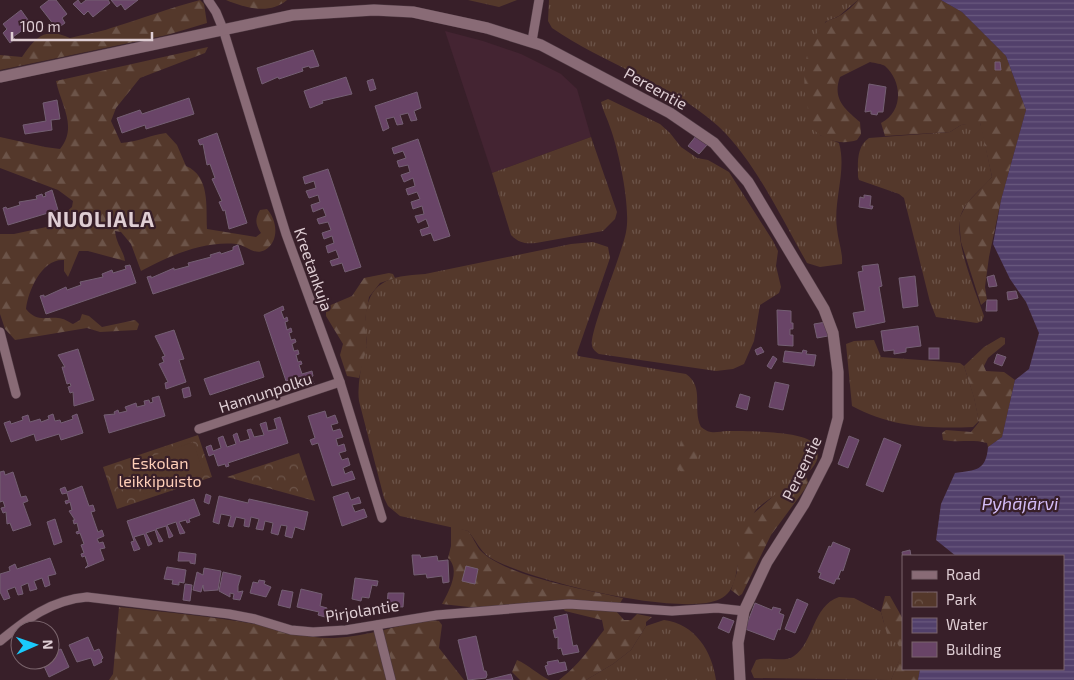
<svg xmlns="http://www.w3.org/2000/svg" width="1074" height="680" viewBox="0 0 1074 680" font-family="'Exo 2',sans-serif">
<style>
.built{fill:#442432}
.grass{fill:url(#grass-tufts)}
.forest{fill:url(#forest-firs)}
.park{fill:url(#park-crowns)}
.pitch{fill:#54382b}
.water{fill:url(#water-rules)}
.building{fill:#694467;stroke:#745f73}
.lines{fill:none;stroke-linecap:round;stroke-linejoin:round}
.minor-casing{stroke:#503b44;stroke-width:10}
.tertiary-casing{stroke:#503b44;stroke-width:12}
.minor{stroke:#896b76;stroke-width:9}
.tertiary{stroke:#896b76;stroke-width:11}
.labels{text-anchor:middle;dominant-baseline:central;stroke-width:4.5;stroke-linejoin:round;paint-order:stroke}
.street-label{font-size:16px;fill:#dfced4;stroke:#381f29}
.park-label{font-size:16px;fill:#feceb8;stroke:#381f29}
.water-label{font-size:18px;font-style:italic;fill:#d3bcf6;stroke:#381f29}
.district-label{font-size:21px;font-weight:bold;letter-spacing:1px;fill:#dfced4;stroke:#381f29}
</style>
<defs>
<pattern id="grass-tufts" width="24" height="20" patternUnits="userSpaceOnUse" patternTransform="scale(1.25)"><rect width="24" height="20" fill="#54382b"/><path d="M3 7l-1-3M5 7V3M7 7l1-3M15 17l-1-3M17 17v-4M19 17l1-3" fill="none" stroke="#6c5449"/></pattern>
<pattern id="forest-firs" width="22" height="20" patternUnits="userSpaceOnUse" patternTransform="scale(1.25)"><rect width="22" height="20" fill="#54382b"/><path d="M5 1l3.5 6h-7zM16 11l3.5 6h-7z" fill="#6c5449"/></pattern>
<pattern id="park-crowns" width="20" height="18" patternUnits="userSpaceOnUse" patternTransform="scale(1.25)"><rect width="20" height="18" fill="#54382b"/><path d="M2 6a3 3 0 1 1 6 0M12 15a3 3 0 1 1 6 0" fill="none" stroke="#6c5449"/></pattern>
<pattern id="water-rules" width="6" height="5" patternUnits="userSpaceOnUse" patternTransform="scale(1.25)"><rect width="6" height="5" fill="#52406b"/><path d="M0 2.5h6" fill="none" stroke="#6a5a7f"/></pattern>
</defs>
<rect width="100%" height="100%" fill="#381f29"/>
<polygon class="built" points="445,31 483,41 521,54 561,74 577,89 591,137 492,173"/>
<g class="grass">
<polygon points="468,0 517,0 499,7"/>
<path d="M 549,0 L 858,0 L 839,16 L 825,22 L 820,135 L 839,143 C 847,171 833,200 837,229 C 838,241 843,252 842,264 L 820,267 L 807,263 C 783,221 754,159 718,126 C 670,83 604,64 552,28 L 548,21 Z"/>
<path d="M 608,99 L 660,124 L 670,133 L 681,147 L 697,158 L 708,160 L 729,172 L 773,241 L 778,251 L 776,266 L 781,287 L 779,293 L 760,305 L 754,341 L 744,364 L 733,369 L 716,371 L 599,354 C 596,352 592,349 592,345 C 589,333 622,254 626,232 C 631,208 619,151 610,127 C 607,118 603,111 601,102 Z"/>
<path d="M 972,123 L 980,123 L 982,129 L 992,177 C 983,188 968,198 962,212 C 951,235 976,292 984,316 L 982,321 L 977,323 L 936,317 L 930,302 L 904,198 L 899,194 L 859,180 L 858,177 C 858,163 856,147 869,138 L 950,132 L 961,125 Z"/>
<path d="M 591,137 L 617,212 L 615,219 L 603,231 L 536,243 C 525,244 519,243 511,235 L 492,173 Z"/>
<path d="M 593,242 L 608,247 L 610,258 L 577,353 L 578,356 L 686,374 C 705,387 692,409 701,427 C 704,429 708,432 711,432 C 716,433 722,431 727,431 C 744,431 800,431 812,442 C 839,469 767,495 756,510 C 753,513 752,520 751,524 C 747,536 741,548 739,560 C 735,575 736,591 720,599 C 682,618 525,580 489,557 C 479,550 476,540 468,531 L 400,516 L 388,506 L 384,498 L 359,401 C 357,386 361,371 363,355 C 364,352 367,348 367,345 C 367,337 364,329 365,322 C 367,281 389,276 425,274 L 571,244 Z"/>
<path d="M 874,340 L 881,357 L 960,363 L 964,366 L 974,397 L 979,421 L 973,427 C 931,429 890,427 852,406 L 846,344 L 854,341 Z"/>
<path d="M 839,597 L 854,598 L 881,612 L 884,623 L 901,649 L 901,657 L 891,680 L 754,678 L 751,671 L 756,660 C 768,656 784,663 794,656 C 814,643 812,606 839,597 Z"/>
<path d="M 664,620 C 695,624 712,651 716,680 L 586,680 L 613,664 L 631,650 L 646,626 Z"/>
</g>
<g class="forest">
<path d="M 200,0 L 204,4 L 207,23 L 167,35 L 0,70 L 0,55 L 22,57 C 36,36 46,27 70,38 C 84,34 98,33 111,28 C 141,19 169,8 200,0 Z"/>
<path d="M 226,0 L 287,0 C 270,15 245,8 226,0 Z"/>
<path d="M 858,0 L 941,0 L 962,12 L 1006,56 L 1026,110 L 1001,200 L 989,257 L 985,287 L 987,300 L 981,305 L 961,242 L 959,219 L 967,203 L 992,177 L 980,123 L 961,125 L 950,132 L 885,136 L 881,123 C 903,112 903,82 885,66 C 882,64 875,63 870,62 L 840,77 C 832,99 845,109 860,122 L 861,134 L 857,140 C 842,145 825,141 814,130 C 802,96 797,53 824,24 C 828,19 835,19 841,15 C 847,11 853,6 858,0 Z"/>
<path d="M 208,47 L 205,53 L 140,78 L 116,108 L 111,121 L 121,143 C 138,142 150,135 166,133 L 177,145 L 186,166 C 210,176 206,206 207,229 L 256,237 L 261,233 C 255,224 255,219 260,210 L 267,209 C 277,220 280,241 265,250 C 254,256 246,245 236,244 C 203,241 169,256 141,271 L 131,244 L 121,232 L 115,231 C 116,244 124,251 125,261 L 88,251 L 79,251 L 68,277 L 64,271 L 64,260 C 42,258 28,291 26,309 C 37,322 43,317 58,318 C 63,318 69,322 73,324 L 80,320 L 82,314 L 89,316 L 102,327 L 135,320 L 139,324 L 137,330 L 100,332 L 87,328 L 15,340 L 5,329 L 0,314 L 0,234 L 14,234 L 51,226 L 72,207 L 73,201 L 58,190 L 0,168 L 0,137 L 45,147 L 60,149 C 78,127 61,105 56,81 Z"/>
<polygon points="389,273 393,274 395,278 380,283 369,297 365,320 367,346 359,378 347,376 340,355 343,344 326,316 326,307 352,296 364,278"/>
<path d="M 1001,337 L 1005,338 L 1005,344 L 988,358 L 984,366 L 986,371 L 1004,372 L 1015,380 L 1002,437 L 988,447 L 987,443 C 972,439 958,443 943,440 L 942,433 L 946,430 L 971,432 L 979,422 L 974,398 L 964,366 L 984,347 Z"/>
<path d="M 682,438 C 696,445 699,454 697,468 C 688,474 680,474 674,465 Z"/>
<polygon points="806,476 808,482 805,489 771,535 742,594 739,596 731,590 737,572 739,534 747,519 777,493"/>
<path d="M 451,526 L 468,531 C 473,537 476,545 480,550 C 503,576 589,590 623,598 L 616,611 L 624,620 L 631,620 L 637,614 L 652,617 L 646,622 L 646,626 L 631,650 L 613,664 L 586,680 L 559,680 C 580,664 588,650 604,630 L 602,620 L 565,611 L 555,600 L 478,608 L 442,604 C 449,591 461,570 448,558 L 451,546 Z"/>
<path d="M 885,596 L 890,596 L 903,619 L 903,669 L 920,669 L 918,680 L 891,680 C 899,660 909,649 887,634 L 881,612 Z"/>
<path d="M 119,607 C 164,612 210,616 255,624 C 281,629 306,639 334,638 C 367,637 398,624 431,620 L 439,621 L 442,625 L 439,648 L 464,680 L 109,680 L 113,674 Z"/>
<path d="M 517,660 C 529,665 537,674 549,680 L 520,680 L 512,672 Z"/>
</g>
<g class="park">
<polygon points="198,435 212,477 117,509 103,467"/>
<polygon points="299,453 315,501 227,477"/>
</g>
<polygon class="pitch" points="193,442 204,474 144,494 133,463"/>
<path class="water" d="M 941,0 L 1074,0 L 1074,680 L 918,680 L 920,669 L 1063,669 L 1063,556 L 956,556 L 936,540 L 941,504 L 955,473 C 976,470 986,471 988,447 L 1002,437 L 1015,380 L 1029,369 L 1039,333 L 1026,302 L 1010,279 L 993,244 L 1001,200 L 1026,110 L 1006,56 L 962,12 Z"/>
<g class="building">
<polygon points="49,0 56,0 67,14 62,18 65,23 55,30 52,26 54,25 40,7"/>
<polygon points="78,0 81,4 86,0 108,0 110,3 93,17 88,11 84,15 73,4"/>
<polygon points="111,0 138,0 125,10 121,4 117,7"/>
<polygon points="21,10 31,24 13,37 15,39 10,43 3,33 7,29 3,24"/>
<polygon points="313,50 319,66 310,68 309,66 302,68 303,71 279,79 278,77 262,84 257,68"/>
<polygon points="995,62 1000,62 1001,70 995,70"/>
<polygon points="346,77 352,94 322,101 323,103 310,108 304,91"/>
<polygon points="373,79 376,89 370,91 367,81"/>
<polygon points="869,84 886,87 883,112 878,112 877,115 871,114 871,111 865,112"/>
<polygon points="417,92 421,108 414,111 417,120 411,121 408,113 400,115 403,124 397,125 394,117 386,119 389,128 383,131 375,106"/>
<polygon points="189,98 194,114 146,129 145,125 122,133 117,118 140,110 142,114"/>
<polygon points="57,100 60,119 51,120 52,130 25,134 23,125 46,121 43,103"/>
<polygon points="217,133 247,223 229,229 225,210 223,211 219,202 222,201 212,179 215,178 210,164 207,165 203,144 200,145 198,140"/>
<polygon points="696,136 707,145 699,154 688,146"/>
<polygon points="418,139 450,236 434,241 431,233 422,236 420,230 429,227 426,219 418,223 415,216 424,214 422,206 413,209 411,202 420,199 417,192 408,195 406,189 415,186 413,178 404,182 401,175 410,172 408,165 399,167 397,161 406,158 403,151 394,154 392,148"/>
<polygon points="328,169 361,267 345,272 342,263 332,266 330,261 339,258 336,250 328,253 326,246 334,243 332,236 324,239 322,233 331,230 328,222 319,224 317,219 326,216 323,208 313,212 311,205 320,202 318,195 309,198 306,191 316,188 314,181 305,184 303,177"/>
<polygon points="52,190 58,210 8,225 3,208 6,207 7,209 20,205 19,202 37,199 36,196 42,194 43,197 46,196 45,193"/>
<polygon points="864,195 871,196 870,206 873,206 872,209 859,207 860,197 864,198"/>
<polygon points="238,245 244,264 153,294 147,277 151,276 151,278 174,268 174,270 189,266 188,263 211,257 210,255 220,252 221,254 233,250 233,247"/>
<polygon points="878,264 882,286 879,287 885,322 856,328 853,313 865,311 858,272 863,271 862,266"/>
<polygon points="130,265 136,283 46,314 40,296 44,295 44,297 66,287 67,290 81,285 80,282 103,277 102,274 112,270 113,273 126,269 125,266"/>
<polygon points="994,275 997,286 989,287 987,277"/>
<polygon points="915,276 918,306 903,308 899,278"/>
<polygon points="1016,291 1018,298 1008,300 1007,292"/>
<polygon points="987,300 997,300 997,311 986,311"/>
<polygon points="283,306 284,310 281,311 284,319 287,317 288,321 285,322 287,330 291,328 292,332 289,333 291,340 295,339 296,342 292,344 294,351 298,350 299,354 296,355 298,362 301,361 302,364 299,365 302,374 312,371 313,376 303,380 302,376 286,381 264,315"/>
<polygon points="777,310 791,311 791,323 793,323 793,329 790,329 790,335 793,335 793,346 778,345"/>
<polygon points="826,322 828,336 817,338 814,324"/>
<polygon points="918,326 921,346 906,348 906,352 894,354 894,350 884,351 881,331"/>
<polygon points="174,330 184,359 179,360 186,382 166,389 165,383 168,382 159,364 164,362 162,357 165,356 155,336"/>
<polygon points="761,347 764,352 757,355 755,350"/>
<rect x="929" y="348" width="10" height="11"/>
<polygon points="78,349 94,400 74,406 73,392 70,393 68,387 71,386 70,383 67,384 62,367 65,367 58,355"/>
<polygon points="803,350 807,351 806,354 816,355 814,366 783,362 785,351 802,353"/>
<polygon points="997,354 1006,357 1002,366 994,363"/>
<polygon points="773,356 777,359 771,369 767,366"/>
<polygon points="259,361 264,377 210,395 204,379"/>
<polygon points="312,379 314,384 303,387 302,382"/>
<polygon points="775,382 789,385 783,410 769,407"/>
<polygon points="189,387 191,396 184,398 182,389"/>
<polygon points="740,394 750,397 747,410 736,407"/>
<polygon points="159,396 165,416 109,433 104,415 115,414 114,412 118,410 119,413 127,411 125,407 136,403 137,407 145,405 144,401 149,400 150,403 153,402 152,398"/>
<polygon points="325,411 327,418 335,415 338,423 331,425 333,431 340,429 343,437 336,439 338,446 344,444 346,451 339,453 342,460 348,458 350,465 343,468 345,474 352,471 355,479 332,486 318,443 312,445 310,440 315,438 308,416"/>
<polygon points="53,414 55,421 60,420 61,423 73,419 72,416 77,414 83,433 61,440 59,434 36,441 34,434 11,442 4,423 10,421 11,424 23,420 22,417 28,415 30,422 40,419 41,422 49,419 48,416"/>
<polygon points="280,417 288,443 228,463 229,466 226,467 225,464 218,466 214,454 209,456 206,447 211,445 213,451 221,448 218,438 223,436 227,447 236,444 233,435 237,433 240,442 250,439 247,430 251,429 254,437 264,435 260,424 266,422 268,431 277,429 274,419"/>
<polygon points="849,436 859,440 848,468 838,464"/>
<polygon points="884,438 901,445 883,492 866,485"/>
<polygon points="4,471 5,475 13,472 21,497 26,496 28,501 23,503 31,525 13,531 10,523 7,524 6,512 3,513 1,508 5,507 3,501 0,502 0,472"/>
<polygon points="82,486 89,506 93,505 95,511 91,512 98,532 102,530 104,536 97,539 99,543 103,542 105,548 100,549 104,560 85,568 88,565 85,556 82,557 81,554 84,553 81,545 84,544 80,533 77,534 76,532 79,531 77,523 74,524 73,520 75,520 69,511 72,510 70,502 66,504 65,501 69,500 67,493 62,494 60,489 65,487 67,492"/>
<polygon points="348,492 351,500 359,497 361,503 352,505 355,512 364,509 367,517 342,526 333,497"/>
<polygon points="206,494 211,496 209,504 204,502"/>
<polygon points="219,496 248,503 249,499 308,512 304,530 295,527 292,538 285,536 287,526 281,525 278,535 271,533 273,523 265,521 263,530 256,529 259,519 251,517 249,527 244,526 245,519 236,517 233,527 228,526 231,516 221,514 219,524 213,522"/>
<polygon points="194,499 200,515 189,519 190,522 187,523 186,520 179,522 185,533 180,534 176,522 167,525 173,536 169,538 166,526 156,529 163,541 159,542 155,530 146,533 152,544 148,546 144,534 134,537 140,549 134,551 131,542 134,541 127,521"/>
<polygon points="55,519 62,542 54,545 47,522"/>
<polygon points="833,542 850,549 843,571 841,570 838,578 840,579 836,579 834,584 819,578 821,573 818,572 829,546 831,547"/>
<polygon points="910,550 911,556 903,556 903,558 902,552"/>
<polygon points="179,552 196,554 195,564 190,563 190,561 178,561"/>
<polygon points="412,555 420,555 421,558 437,556 438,561 448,560 449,582 443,583 442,576 427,578 426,574 414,575"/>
<polygon points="50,558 56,574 48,576 50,585 45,587 42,578 34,581 37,589 30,591 28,583 21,586 23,594 18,595 15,587 7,590 10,598 4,600 0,592 0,574 10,571 9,567 15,564 17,569"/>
<polygon points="466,566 478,569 475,584 462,581"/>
<polygon points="167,567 186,570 184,583 179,582 179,585 172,584 173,580 164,579"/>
<polygon points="204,568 221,571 218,590 204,591 203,585 201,592 193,590 197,572 203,575"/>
<polygon points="223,572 241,576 238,586 238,592 243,591 240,600 233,599 234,594 230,593 230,597 219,591"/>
<polygon points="355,578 378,581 377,586 372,585 369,598 362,597 361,601 352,599"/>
<polygon points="259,580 265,581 264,584 271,587 266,597 250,593 253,582 258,583"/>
<polygon points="185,584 192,585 190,601 183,600"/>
<polygon points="301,589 322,594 320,606 327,608 325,617 318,615 319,612 297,607"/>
<polygon points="282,590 293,592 290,608 278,605"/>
<polygon points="388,593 404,593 403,607 387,606"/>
<polygon points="797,599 808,604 795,633 785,629"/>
<polygon points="755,603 772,610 773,607 781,609 779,613 784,615 780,630 778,629 774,640 745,629"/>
<polygon points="567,614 573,646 577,645 579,652 563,655 561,648 558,649 558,637 555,638 553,630 557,629 554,617"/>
<polygon points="723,617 734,621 729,633 718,628"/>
<polygon points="476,636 484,671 486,671 487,675 486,678 468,680 458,640"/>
<polygon points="88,637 94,651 99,649 103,658 101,660 102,662 94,666 91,658 77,662 69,645"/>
<polygon points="61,649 69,667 49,677 43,664 44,660 50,660 50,654"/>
<polygon points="558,660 559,663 565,662 567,670 548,675 545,666 548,665 547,662"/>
<polygon points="511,674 513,680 486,680"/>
</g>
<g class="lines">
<defs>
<g id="minor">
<polyline points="208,0 216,12 223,29 286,234 340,382 382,518"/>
<polyline points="532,41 539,0"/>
<polyline points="0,332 16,394"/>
<polyline points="199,429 340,382"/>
<polyline points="377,625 391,680"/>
<path d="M 0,641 C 27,619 51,600 87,597 L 229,614 L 255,619 L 291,630 L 313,632 L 346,630 L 437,615 L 569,604 L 672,611 L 717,608 L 744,611"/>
</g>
<polyline id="tertiary" points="0,77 293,15 374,10 413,12 487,28 541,45 670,113 714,143 748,182 824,309 833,333 838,372 838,418 827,459 804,504 767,562 744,611 738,643 740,680"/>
</defs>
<use href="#minor" class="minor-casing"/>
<use href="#tertiary" class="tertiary-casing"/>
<use href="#minor" class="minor"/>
<use href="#tertiary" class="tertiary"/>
</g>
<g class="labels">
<g class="street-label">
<text transform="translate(656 88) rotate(29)">Pereentie</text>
<text transform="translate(314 269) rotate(71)">Kreetankuja</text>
<text transform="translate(265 392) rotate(-18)">Hannunpolku</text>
<text transform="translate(801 468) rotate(-64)">Pereentie</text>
<text transform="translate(362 610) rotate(-9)">Pirjolantie</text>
</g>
<g class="park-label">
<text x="160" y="462">Eskolan<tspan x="160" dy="18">leikkipuisto</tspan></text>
</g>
<g class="water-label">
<text x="1020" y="503">Pyhäjärvi</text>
</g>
<g class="district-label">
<text x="101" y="218">NUOLIALA</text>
</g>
</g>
<rect x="902" y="555" width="162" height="115" fill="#381f29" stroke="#7b656d"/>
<rect x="912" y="571" width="25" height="8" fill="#896b76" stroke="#7b656d"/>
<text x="946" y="580" font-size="15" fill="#dfced4">Road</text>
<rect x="912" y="592" width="25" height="15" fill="url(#park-crowns)" stroke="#7b656d"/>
<text x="946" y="605" font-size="15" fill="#dfced4">Park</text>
<rect x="912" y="618" width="25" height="15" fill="url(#water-rules)" stroke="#7b656d"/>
<text x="946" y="630" font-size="15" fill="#dfced4">Water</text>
<rect x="912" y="642" width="25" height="15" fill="#694467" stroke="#7b656d"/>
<text x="946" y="655" font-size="15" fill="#dfced4">Building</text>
<g transform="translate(35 645) rotate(88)"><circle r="24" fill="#381f29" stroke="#7b656d"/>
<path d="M0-4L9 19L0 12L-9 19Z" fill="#1acafc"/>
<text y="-8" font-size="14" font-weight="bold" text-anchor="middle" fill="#dfced4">N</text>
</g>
<path d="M12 32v8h140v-8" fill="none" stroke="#dfced4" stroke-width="2.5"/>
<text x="20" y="32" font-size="15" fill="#dfced4" stroke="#381f29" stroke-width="4" paint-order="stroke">100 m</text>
</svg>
